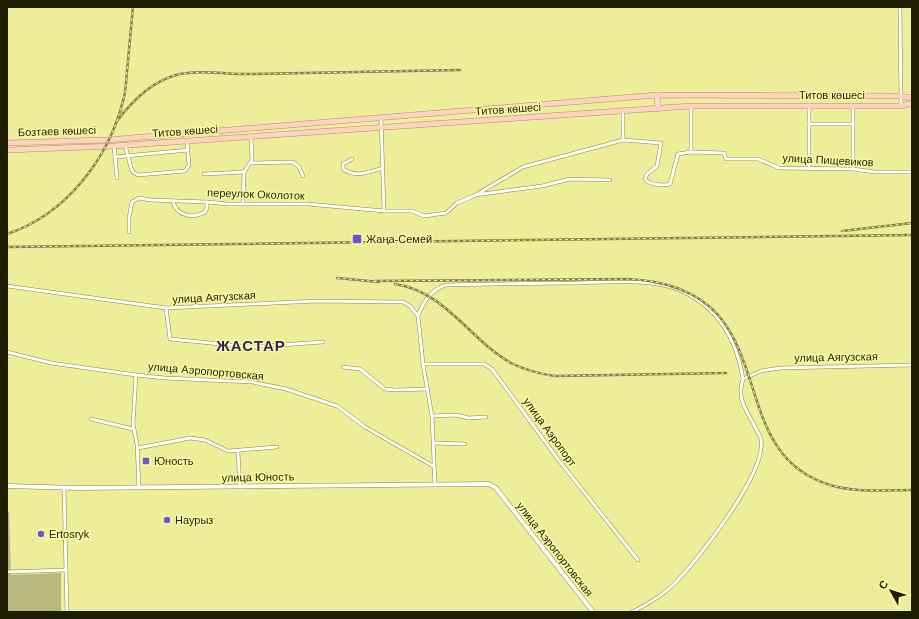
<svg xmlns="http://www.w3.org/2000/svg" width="919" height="619" viewBox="0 0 919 619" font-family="Arial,sans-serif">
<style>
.green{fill:#b9b97f}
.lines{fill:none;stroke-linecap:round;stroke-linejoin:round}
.minor-casing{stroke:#888634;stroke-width:4}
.tertiary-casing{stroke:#888634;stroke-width:5}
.primary-casing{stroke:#af8d72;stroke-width:6}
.trunk-casing{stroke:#af8d72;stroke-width:6}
.minor{stroke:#fff;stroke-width:3}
.tertiary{stroke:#fff;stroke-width:4}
.primary{stroke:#fedfd0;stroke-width:5}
.trunk{stroke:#fed4c0;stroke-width:5}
.rail-casing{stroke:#82814a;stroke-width:2.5}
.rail{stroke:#fbfaa7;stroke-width:1;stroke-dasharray:3;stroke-linecap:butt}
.poi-dot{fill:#6c54cd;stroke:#fbfaa7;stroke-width:1.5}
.labels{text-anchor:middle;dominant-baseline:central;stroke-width:3;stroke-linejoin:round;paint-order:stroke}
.street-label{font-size:11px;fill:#1e1c00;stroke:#fbfaa7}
.poi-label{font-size:11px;fill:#1e1c00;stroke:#fbfaa7;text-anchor:start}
.district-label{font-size:15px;font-weight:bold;letter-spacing:1px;fill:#2f245f;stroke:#fbfaa7}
</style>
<rect width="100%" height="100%" fill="#eded9a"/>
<polygon class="green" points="7,512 9,512 11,575 61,573 61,612 7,612"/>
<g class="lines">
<defs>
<g id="minor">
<polyline points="900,7 901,106"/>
<polyline points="809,105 809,124 853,124 853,106"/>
<polyline points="623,111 623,140"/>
<polyline points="381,117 384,211"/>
<polyline points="853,124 853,169"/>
<polyline points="125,145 131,168 133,172 138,175 185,171 189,165 187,141"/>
<polyline points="114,146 117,178"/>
<polyline points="691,152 691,106"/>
<polyline points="115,157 188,150"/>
<path d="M 352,159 L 343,164 L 343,169 C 356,178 369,172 383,168"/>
<polyline points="250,163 293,162 299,167 303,176"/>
<polyline points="809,168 809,124"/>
<polyline points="204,174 244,172"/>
<polyline points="475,195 542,186 570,179 610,180"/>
<path d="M 173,201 C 176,216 193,219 205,212 L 207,208 L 207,202"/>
<polyline points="243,203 244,172 252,160 251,137"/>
<path d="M 129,232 L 129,218 L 132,202 L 139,198 L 151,200 L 207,202 L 228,204 L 308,204 L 384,211 L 412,211 L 424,216 L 446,213 L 457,203 L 474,196 L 523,167 L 623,140 L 661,143 L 657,166 L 647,174 L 645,179 C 649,185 664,186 670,184 L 678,154 L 691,152 L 724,153 L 726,159 L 758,159 L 779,168 L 853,169 L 875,172 L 912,172"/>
<polyline points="7,286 166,308 316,301 403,302 410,306 418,316"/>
<polyline points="166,308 170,339 251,347 323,342"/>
<polyline points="7,352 51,363 136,375 165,378 252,382 286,389 337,406 365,427 433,466"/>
<polyline points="423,364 484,364 492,369 557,458 638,560"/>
<polyline points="343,367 360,369 385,389 395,390 428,389"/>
<polyline points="136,375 133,424 137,444 139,488"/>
<polyline points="432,416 457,415 468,418 486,417"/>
<polyline points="91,419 133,429"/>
<polyline points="434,443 465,444"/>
<polyline points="138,448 190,438 205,440 228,451 277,447"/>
<polyline points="238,452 240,487"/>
<path d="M 435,485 L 432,416 L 423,364 L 418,316 C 423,302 432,289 446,285 C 490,284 533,283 576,283 C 607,282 654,278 682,291 C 718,308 737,340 743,379"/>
<polyline points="64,488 67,612"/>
<polyline points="7,572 66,570"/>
<path d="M 632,612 C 647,605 666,593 677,581 C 699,558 767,472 761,440 C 761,436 757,432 756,429 C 747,410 736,400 743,379 L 761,371 L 780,368 L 912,365"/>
</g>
<polyline id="tertiary" points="7,486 79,488 489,484 496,488 503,497 593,612"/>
<polyline id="primary" points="657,95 658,109"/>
<g id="trunk">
<polyline points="7,143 107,140 657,95 900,96 912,98"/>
<polyline points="7,150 114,146 691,106 901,106 912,103"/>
</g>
</defs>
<use href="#minor" class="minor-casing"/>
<use href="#tertiary" class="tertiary-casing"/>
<use href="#primary" class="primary-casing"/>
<use href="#trunk" class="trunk-casing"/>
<use href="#minor" class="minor"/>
<use href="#tertiary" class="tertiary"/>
<use href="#primary" class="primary"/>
<use href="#trunk" class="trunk"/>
<defs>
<g id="rail">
<path d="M 117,121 C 132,101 151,82 176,75 C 202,69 228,75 254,74 C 323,73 391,71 460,70"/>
<polyline points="842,231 912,223"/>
<path d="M 7,234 C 65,215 108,160 123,101 C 126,92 126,81 127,71 C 129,50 131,28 133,7"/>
<polyline points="7,247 912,235"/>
<polyline points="337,278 379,282"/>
<path d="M 374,281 L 627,279 C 793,286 714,450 830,485 C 857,493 885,490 912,490"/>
<path d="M 395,284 C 445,291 470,340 511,363 C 525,370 540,374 555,376 L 726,373"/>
</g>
</defs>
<use href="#rail" class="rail-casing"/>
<use href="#rail" class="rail"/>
</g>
<g class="poi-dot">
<rect x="352" y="234" width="10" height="10" rx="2"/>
<rect x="142" y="457" width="8" height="8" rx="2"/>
<circle cx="167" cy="520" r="4"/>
<circle cx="41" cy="534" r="4"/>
</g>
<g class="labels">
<g class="street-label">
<text x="832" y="95">Титов көшесі</text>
<text transform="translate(508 109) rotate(-4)">Титов көшесі</text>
<text transform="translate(57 131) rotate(-2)">Бозтаев көшесі</text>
<text transform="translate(185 131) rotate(-4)">Титов көшесі</text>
<text transform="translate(828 160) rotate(3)">улица Пищевиков</text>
<text transform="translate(256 194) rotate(2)">переулок Околоток</text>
<text transform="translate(214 297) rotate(-3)">улица Аягузская</text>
<text transform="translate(836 357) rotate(-1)">улица Аягузская</text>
<text transform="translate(206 371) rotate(5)">улица Аэропортовская</text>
<text transform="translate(550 432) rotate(54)">улица Аэропорт</text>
<text transform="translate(258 477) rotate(-1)">улица Юность</text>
<text transform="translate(555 549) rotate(52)">улица Аэропортовская</text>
</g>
<g class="poi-label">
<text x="366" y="239">Жаңа-Семей</text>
<text x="154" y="461">Юность</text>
<text x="175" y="520">Наурыз</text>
<text x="49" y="534">Ertosryk</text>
</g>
<g class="district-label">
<text x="251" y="345">ЖАСТАР</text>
</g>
</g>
<rect width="919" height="619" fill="none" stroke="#1e1c00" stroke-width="16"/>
<g transform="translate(891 591) rotate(309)" stroke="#fbfaa7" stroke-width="3" paint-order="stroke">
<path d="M0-3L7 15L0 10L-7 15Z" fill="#1e1c00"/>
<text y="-6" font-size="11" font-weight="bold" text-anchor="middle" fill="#1e1c00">С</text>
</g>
</svg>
